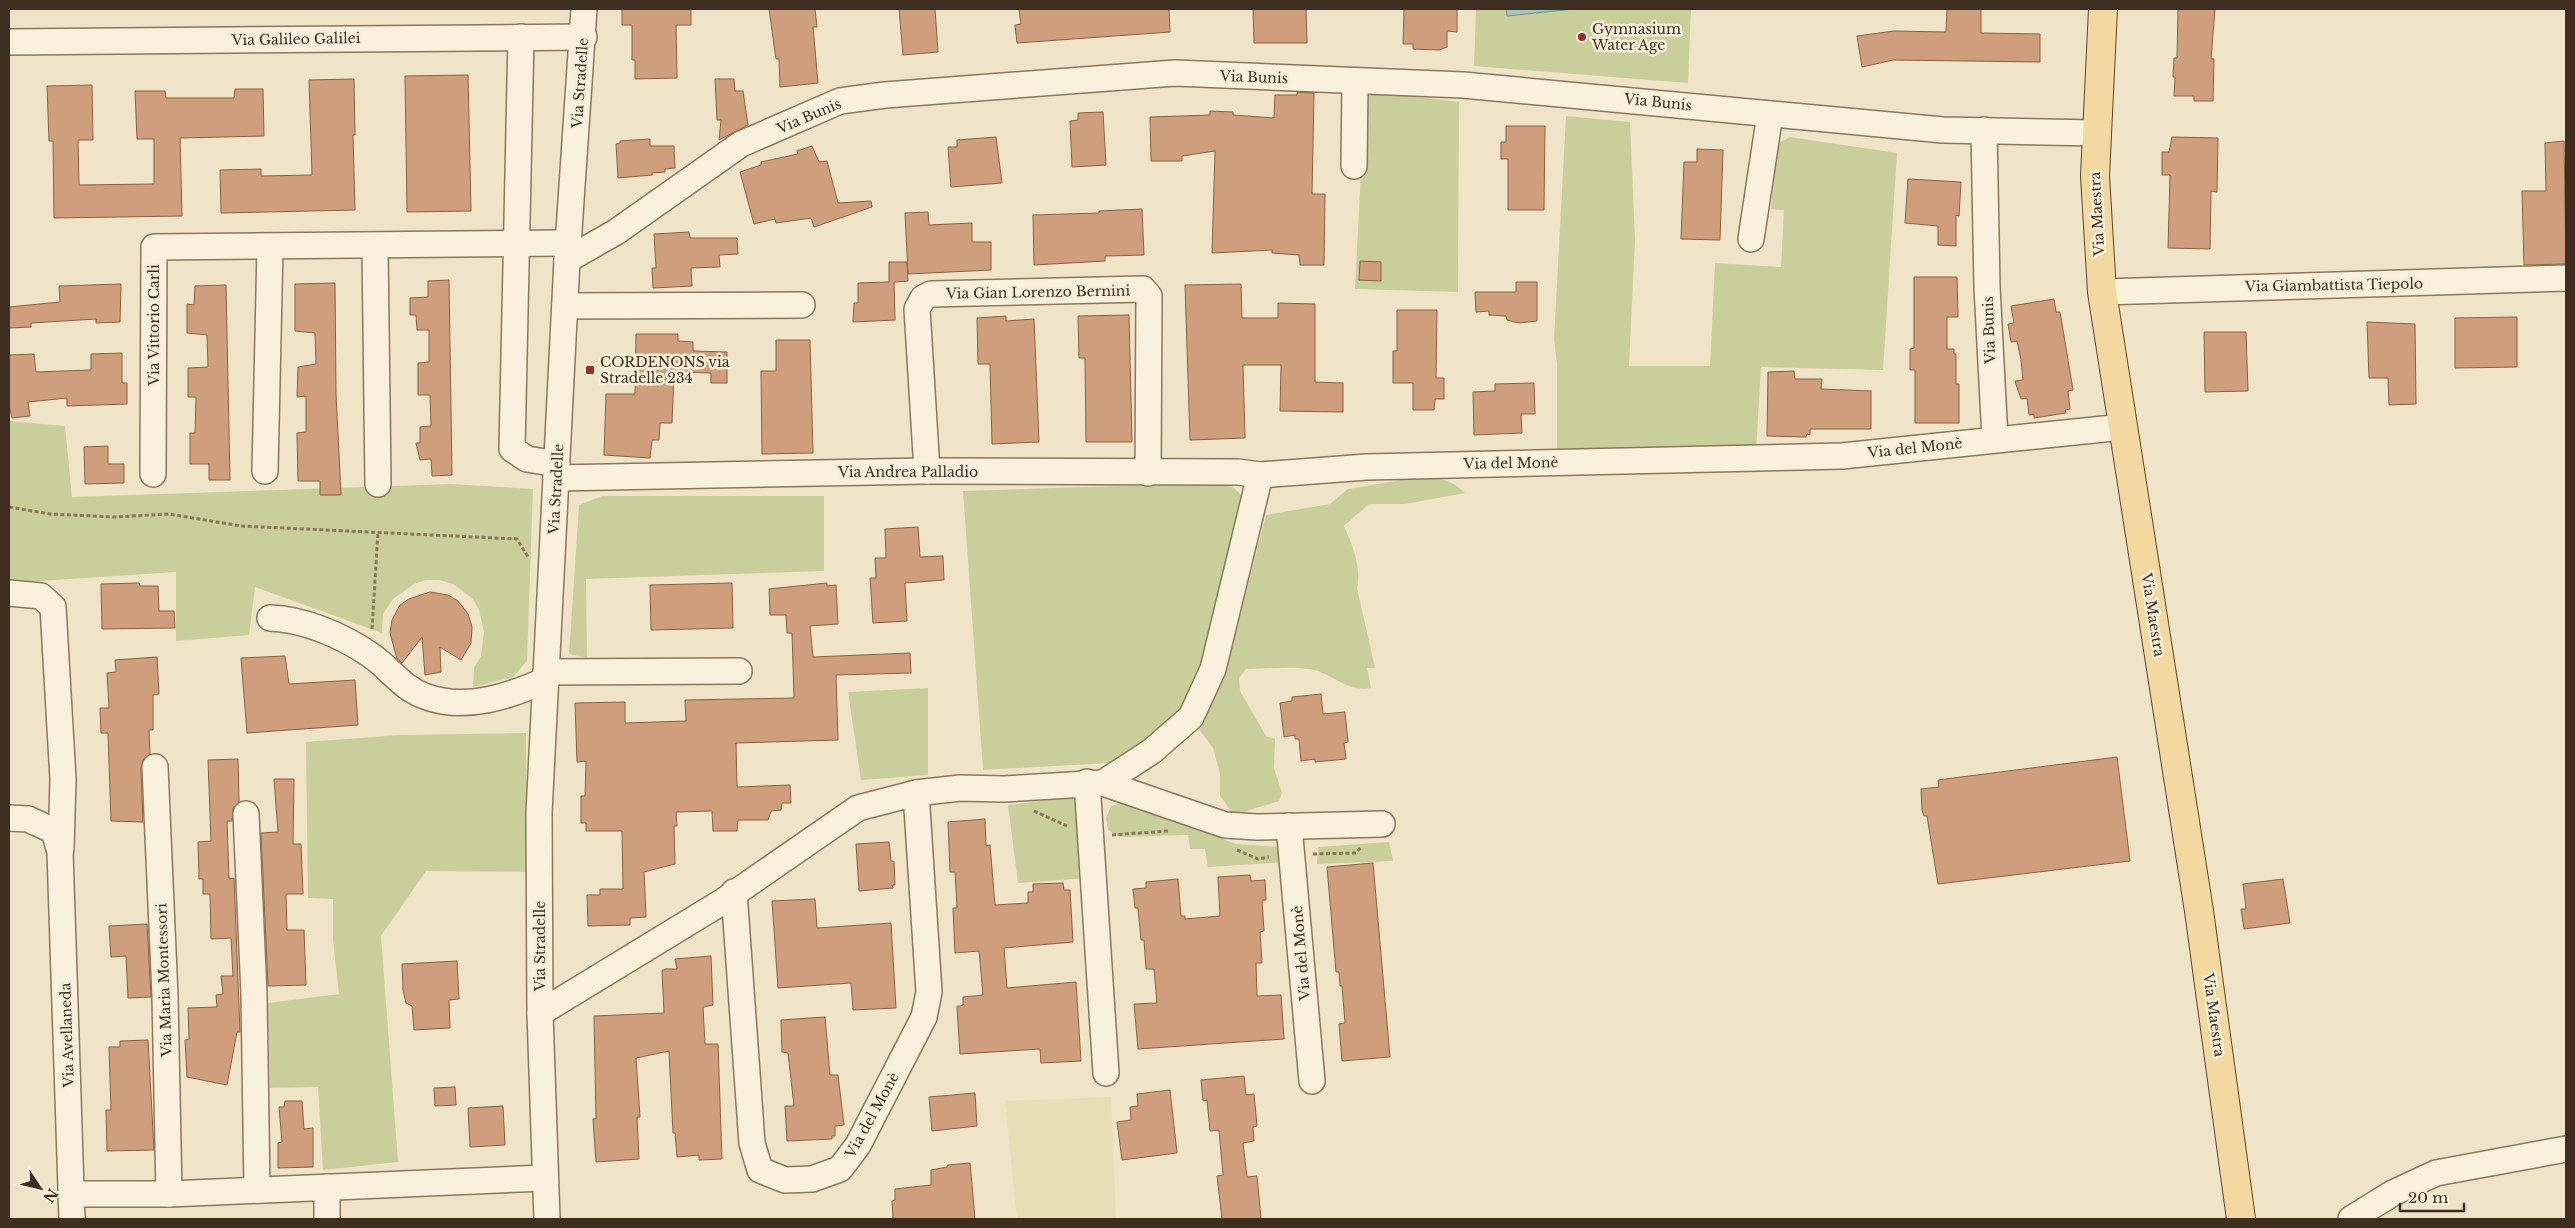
<svg xmlns="http://www.w3.org/2000/svg" width="2575" height="1228" viewBox="0 0 2575 1228" font-family="'Libre Baskerville',serif">
<style>
.farmland{fill:#e6deb5}
.green{fill:#c9cf9b}
.water{fill:#a9c4bc;stroke:#6f938a}
.building{fill:#cf9f7d;stroke:#8d5f41}
.lines{fill:none;stroke-linecap:round;stroke-linejoin:round}
.minor-casing{stroke:#8d765c;stroke-width:28}
.major-casing{stroke:#5b4430;stroke-width:30}
.path{stroke:#8d765c;stroke-width:3;stroke-dasharray:4 2.5;stroke-linecap:butt}
.minor{stroke:#faf1dc;stroke-width:25}
.major{stroke:#f3d9a0;stroke-width:28}
.poi-dot{fill:#9e2a2b;stroke:#f7eed8;stroke-width:2}
.labels{text-anchor:middle;dominant-baseline:central;stroke-width:5;stroke-linejoin:round;paint-order:stroke}
.poi-label{font-size:14px;fill:#3d2e20;stroke:#f7eed8;text-anchor:start}
.street-label{font-size:14px;fill:#3d2e20;stroke:#f7eed8}
</style>
<rect width="100%" height="100%" fill="#f0e4c8"/>
<polygon class="farmland" points="1111,1097 1116,1219 1017,1219 1005,1101"/>
<g class="green">
<polygon points="1476,9 1691,9 1688,83 1474,66"/>
<polygon points="1365,90 1459,102 1458,292 1355,289"/>
<polygon points="1566,116 1630,122 1635,240 1629,366 1710,366 1715,263 1781,267 1784,210 1771,209 1777,144 1790,137 1897,153 1883,370 1761,367 1756,451 1557,454 1557,364 1554,339"/>
<polygon points="9,421 65,426 72,497 451,484 533,489 527,661 513,677 473,687 474,668 481,656 484,632 479,610 473,599 453,584 440,580 426,580 414,584 393,599 383,614 382,633 255,587 249,635 176,641 176,572 9,583"/>
<path d="M 1425,476 C 1442,479 1452,480 1465,493 L 1405,504 L 1369,504 L 1344,526 C 1352,544 1362,568 1357,588 L 1375,668 L 1367,668 L 1371,688 C 1347,693 1331,672 1309,669 C 1289,666 1266,669 1246,669 L 1239,678 L 1240,691 L 1266,736 L 1275,739 L 1274,768 L 1282,793 L 1279,801 L 1233,815 L 1220,795 L 1220,774 L 1213,748 L 1199,729 C 1203,714 1214,703 1219,688 C 1237,631 1251,573 1266,515 L 1330,504 L 1348,489 Z"/>
<polygon points="1212,483 1233,487 1247,501 1191,700 1169,727 1109,763 983,770 963,491"/>
<polygon points="602,496 824,496 824,571 586,579 587,658 569,654 579,505"/>
<polygon points="928,688 928,775 861,780 848,692"/>
<polygon points="526,733 527,872 426,871 381,936 398,1162 323,1170 318,1087 270,1088 268,1003 339,994 333,940 333,899 308,898 306,742 400,735"/>
<polygon points="1072,797 1080,801 1088,878 1018,883 1008,805"/>
<polygon points="1124,802 1236,844 1281,847 1286,862 1208,867 1205,849 1190,849 1188,835 1119,837 1108,830 1106,818 1111,806"/>
<polygon points="1389,842 1393,861 1317,864 1318,847"/>
</g>
<polygon class="water" points="1506,9 1574,9 1507,16"/>
<g class="building">
<polygon points="622,9 691,9 691,25 676,25 677,78 635,79 635,60 632,60 632,25 622,25"/>
<polygon points="769,9 815,9 817,27 813,27 818,83 780,87 779,59 776,59"/>
<polygon points="899,9 935,9 938,52 903,55"/>
<polygon points="1019,9 1169,9 1170,32 1017,43 1015,25 1021,24"/>
<polygon points="1253,9 1306,9 1307,43 1254,43"/>
<polygon points="1404,9 1457,9 1457,32 1447,31 1447,47 1439,50 1413,49 1413,44 1403,44"/>
<polygon points="1947,9 1981,9 1981,33 2040,34 2040,62 1893,60 1862,67 1857,36 1894,31 1946,32"/>
<polygon points="2178,9 2215,9 2211,59 2214,59 2213,101 2194,101 2194,96 2174,96 2175,77 2173,77 2174,58 2177,58"/>
<polygon points="468,75 471,211 407,212 405,76"/>
<polygon points="354,79 355,135 353,135 355,210 221,213 220,170 261,169 261,176 312,175 309,80"/>
<polygon points="715,79 734,79 735,91 743,91 748,125 719,140 721,120 717,120"/>
<polygon points="92,85 93,140 78,140 79,185 154,184 154,139 137,139 135,91 165,91 166,98 234,98 235,89 263,89 264,136 180,138 182,216 54,218 53,141 49,141 47,86"/>
<polygon points="1297,92 1314,93 1312,194 1325,194 1324,265 1300,265 1299,255 1272,253 1272,250 1212,253 1215,151 1182,156 1182,161 1151,161 1150,117 1210,115 1210,111 1233,112 1233,115 1274,118 1275,95 1297,95"/>
<polygon points="1103,112 1106,165 1072,167 1070,121 1078,120 1078,113"/>
<polygon points="1506,126 1545,126 1544,210 1508,210 1508,159 1501,159 1501,142 1506,142"/>
<polygon points="996,137 1002,183 951,187 948,147 957,147 957,140"/>
<polygon points="2172,137 2218,138 2217,192 2211,191 2210,249 2168,248 2170,175 2162,175 2162,152 2169,152"/>
<polygon points="650,139 650,146 674,146 675,168 665,169 665,172 652,173 652,175 618,178 616,144 620,143 620,141"/>
<polygon points="2564,141 2566,264 2524,265 2522,191 2546,191 2545,143"/>
<polygon points="812,146 819,162 827,161 838,203 871,201 872,207 814,227 811,218 776,223 775,219 754,224 740,172 761,165 761,162 798,154 797,151"/>
<polygon points="1697,149 1723,150 1720,240 1681,239 1684,162 1697,162"/>
<polygon points="1908,179 1961,182 1959,216 1956,215 1956,246 1938,245 1938,226 1905,223"/>
<polygon points="1142,209 1144,255 1105,256 1105,261 1034,265 1033,215 1099,213 1099,211"/>
<polygon points="928,212 929,225 972,223 972,242 991,242 991,270 908,274 905,213"/>
<polygon points="689,232 690,238 737,238 738,254 719,255 720,267 691,268 692,286 653,288 652,268 656,268 654,234"/>
<polygon points="1360,261 1381,262 1381,281 1359,280"/>
<polygon points="889,262 907,262 908,281 894,282 895,320 853,322 854,303 858,303 858,283 889,282"/>
<polygon points="1914,277 1957,277 1958,317 1947,317 1947,349 1954,349 1954,354 1956,354 1956,384 1959,384 1959,423 1915,423 1915,370 1910,370 1910,349 1914,348"/>
<polygon points="449,280 452,475 432,476 431,459 420,460 416,443 420,443 420,427 431,426 430,395 418,395 418,363 429,362 429,330 417,330 416,315 410,315 410,298 428,297 428,281"/>
<polygon points="1516,282 1537,282 1537,321 1519,323 1507,320 1506,316 1489,315 1489,311 1476,312 1475,292 1516,292"/>
<polygon points="335,283 336,394 341,495 320,495 320,481 298,481 297,433 306,432 306,396 297,397 298,367 316,364 315,333 295,331 295,284"/>
<polygon points="121,284 120,322 96,323 96,319 31,323 31,327 9,328 9,307 60,302 59,286"/>
<polygon points="1241,284 1242,318 1278,318 1278,303 1315,304 1315,382 1343,383 1343,412 1280,411 1281,365 1243,365 1245,438 1190,440 1185,285"/>
<polygon points="226,285 230,480 209,480 209,464 190,464 190,433 195,433 196,397 188,397 188,368 208,367 207,335 187,333 187,304 194,305 195,286"/>
<polygon points="2054,299 2056,312 2060,312 2073,390 2068,391 2070,409 2065,410 2066,413 2034,418 2034,414 2029,415 2027,398 2021,399 2015,381 2023,380 2021,360 2017,341 2011,342 2008,324 2014,323 2011,306"/>
<polygon points="1397,310 1437,310 1436,378 1444,378 1444,399 1435,399 1434,410 1413,410 1413,383 1393,383 1393,351 1397,351"/>
<polygon points="1129,315 1132,442 1086,442 1085,358 1079,358 1078,316"/>
<polygon points="1006,316 1006,321 1034,319 1039,442 992,444 990,364 978,364 977,318"/>
<polygon points="2517,317 2517,367 2455,368 2455,318"/>
<polygon points="2367,322 2415,324 2416,404 2389,405 2388,378 2369,378"/>
<polygon points="2204,332 2246,332 2248,391 2205,392"/>
<polygon points="636,334 678,334 678,341 693,342 693,351 727,352 727,383 711,383 711,373 677,372 674,374 672,423 660,423 659,440 652,440 650,458 604,455 606,394 635,394"/>
<polygon points="776,340 810,340 813,453 762,454 761,371 776,371"/>
<polygon points="122,353 122,383 127,383 127,404 67,406 67,398 28,402 30,416 12,418 9,405 9,355 34,354 36,372 91,370 91,354"/>
<polygon points="1794,371 1795,379 1822,379 1821,389 1871,391 1871,429 1810,429 1810,435 1807,434 1806,437 1767,436 1768,372"/>
<polygon points="1534,383 1535,414 1521,414 1522,433 1474,435 1473,392 1495,391 1495,384"/>
<polygon points="108,446 108,464 124,464 124,483 85,484 84,447"/>
<polygon points="918,527 920,557 943,556 944,580 905,583 907,621 873,623 870,578 876,578 875,558 886,558 885,529"/>
<polygon points="139,583 140,586 158,586 159,611 174,611 175,628 102,629 101,584"/>
<polygon points="732,583 733,628 651,630 650,585"/>
<polygon points="827,583 827,586 836,585 838,624 810,626 813,657 910,653 911,673 836,675 838,740 736,743 737,787 790,785 791,803 782,803 781,810 771,811 768,820 738,820 737,831 713,831 712,811 676,812 677,826 674,826 675,864 644,872 646,917 630,918 630,925 588,926 587,895 600,895 600,889 623,889 622,831 586,831 586,823 581,823 581,796 585,796 586,761 577,762 575,703 625,702 625,723 686,721 685,700 794,698 792,633 787,633 786,615 770,615 769,589"/>
<polygon points="430,592 448,595 458,601 468,614 472,627 471,643 461,660 440,647 441,672 425,675 422,637 402,663 397,659 390,633 392,620 400,605 409,599"/>
<polygon points="285,656 289,684 355,680 358,725 247,733 241,658"/>
<polygon points="157,657 159,694 153,695 153,730 149,730 150,754 143,760 141,768 143,822 111,821 108,733 101,733 100,708 109,708 107,673 116,672 115,660"/>
<polygon points="1321,694 1323,714 1345,712 1348,742 1344,743 1346,759 1315,762 1315,759 1301,761 1299,739 1295,739 1295,735 1284,737 1280,703 1292,701 1292,697"/>
<polygon points="2117,757 2130,861 1938,884 1927,816 1924,816 1922,810 1921,789 1939,787 1938,780"/>
<polygon points="238,759 239,802 233,808 232,821 227,821 229,879 234,878 240,1032 237,1032 227,1085 187,1077 185,1040 189,1039 188,1008 217,1007 216,995 223,994 221,976 233,976 231,938 211,939 210,894 203,894 203,879 199,879 198,842 211,841 208,760"/>
<polygon points="274,779 294,779 293,844 301,844 303,894 286,894 287,930 304,930 306,985 268,986 261,833 278,832"/>
<polygon points="985,819 986,846 990,845 995,905 1028,903 1028,892 1033,892 1033,884 1063,883 1064,890 1070,890 1073,942 1004,948 1007,988 1076,982 1081,1061 1041,1063 1040,1049 960,1054 957,1007 963,1005 963,997 983,995 979,951 955,953 953,908 957,908 955,872 950,872 948,822"/>
<polygon points="889,842 891,861 894,862 895,885 892,885 893,888 859,891 856,844"/>
<polygon points="1373,863 1390,1057 1342,1061 1339,1024 1345,1023 1342,986 1340,986 1339,972 1336,972 1327,867"/>
<polygon points="1250,875 1251,881 1265,880 1266,900 1262,900 1264,931 1260,932 1262,963 1256,963 1257,996 1281,995 1284,1039 1138,1049 1134,1004 1157,1003 1154,969 1146,969 1144,940 1141,940 1138,908 1135,908 1133,889 1146,888 1146,882 1178,879 1181,916 1185,916 1185,919 1220,916 1218,877"/>
<polygon points="2283,879 2290,923 2244,929 2241,909 2246,909 2243,884"/>
<polygon points="815,899 817,928 891,923 896,1008 853,1010 851,983 778,988 772,901"/>
<polygon points="147,924 151,997 128,998 126,956 111,957 109,926"/>
<polygon points="711,956 713,1005 703,1007 705,1044 718,1044 722,1159 699,1160 699,1155 677,1157 675,1133 673,1133 669,1051 636,1058 640,1117 637,1117 639,1159 596,1162 593,1119 596,1119 594,1016 664,1013 662,971 665,969 677,969 675,959"/>
<polygon points="457,961 459,999 449,1000 450,1028 414,1030 412,1006 406,1003 403,990 402,964"/>
<polygon points="825,1017 830,1075 838,1075 844,1125 835,1126 835,1136 832,1136 832,1139 787,1141 785,1106 794,1106 788,1053 782,1052 781,1020"/>
<polygon points="148,1040 154,1150 107,1151 106,1110 111,1110 109,1047 120,1047 120,1041"/>
<polygon points="1244,1076 1246,1095 1254,1094 1257,1126 1253,1127 1254,1141 1243,1143 1247,1177 1257,1176 1261,1219 1222,1219 1217,1176 1223,1175 1219,1130 1210,1131 1207,1100 1203,1101 1201,1080"/>
<polygon points="455,1087 456,1105 435,1106 434,1088"/>
<polygon points="1170,1090 1177,1153 1122,1160 1117,1122 1131,1120 1130,1107 1138,1106 1137,1094"/>
<polygon points="975,1093 977,1126 932,1131 929,1097"/>
<polygon points="285,1101 302,1101 304,1129 313,1128 313,1167 278,1168 278,1143 282,1142 279,1107 284,1107"/>
<polygon points="503,1106 505,1145 470,1147 468,1108"/>
<polygon points="970,1163 975,1219 893,1219 892,1201 895,1200 895,1189 931,1185 931,1170 947,1167 948,1165"/>
</g>
<g class="lines">
<defs>
<g id="minor">
<polyline points="521,37 512,449 527,459 557,464"/>
<polyline points="9,42 584,37"/>
<polyline points="1984,130 1987,287 1995,439"/>
<polyline points="1354,166 1355,81"/>
<polyline points="1751,239 1770,114"/>
<polyline points="375,246 378,484"/>
<polyline points="567,260 616,232 741,144 840,101 885,95 1175,73 1463,85 1943,130 2096,133"/>
<polyline points="2102,292 2566,278"/>
<polyline points="565,306 802,305"/>
<polyline points="265,471 270,247"/>
<polyline points="927,471 917,309 923,298 931,294 1143,289 1149,296 1148,473"/>
<polyline points="153,474 154,247 568,243"/>
<polyline points="556,478 927,471 1238,472 1260,475 1367,467 1842,456 2123,427"/>
<polyline points="9,593 41,596 53,607 63,779 61,849"/>
<path d="M 270,618 C 303,619 341,635 369,654 C 391,668 400,688 427,697 C 466,711 510,696 546,680"/>
<polyline points="546,672 739,671"/>
<polyline points="155,767 165,996 169,1194"/>
<polyline points="1087,782 1106,1073"/>
<polyline points="1103,783 1152,751 1191,717 1213,669 1260,475"/>
<polyline points="246,814 254,994 257,1190"/>
<polyline points="9,818 28,819 54,831 60,852 72,1219"/>
<polyline points="1289,826 1312,1081"/>
<polyline points="734,892 752,1143 760,1170 785,1180 812,1179 840,1169 858,1145 924,1017 929,992 916,793"/>
<polyline points="540,1013 722,902 858,808 916,793 960,788 1004,789 1103,783 1225,825 1257,827 1382,824"/>
<polyline points="72,1194 169,1194 545,1178"/>
<polyline points="327,1219 327,1187"/>
<polyline points="547,1219 540,1013 539,813 567,260 584,9"/>
<polyline points="2351,1219 2393,1193 2436,1173 2566,1149"/>
</g>
<polyline id="major" points="2103,9 2095,176 2102,292 2199,911 2241,1219"/>
</defs>
<use href="#minor" class="minor-casing"/>
<use href="#major" class="major-casing"/>
<g class="path">
<polyline points="9,507 50,514 115,517 169,514 241,526 517,539 528,557"/>
<polyline points="372,629 378,532"/>
<polyline points="1034,811 1067,826"/>
<polyline points="1112,835 1168,831"/>
<polyline points="1237,850 1258,859 1269,857"/>
<polyline points="1313,854 1356,853 1361,847"/>
</g>
<use href="#minor" class="minor"/>
<use href="#major" class="major"/>
</g>
<g class="poi-dot">
<circle cx="1582" cy="37" r="5"/>
<rect x="585" y="365" width="10" height="10" rx="2.5"/>
</g>
<g class="labels">
<g class="poi-label">
<text x="1592" y="29">Gymnasium<tspan x="1592" dy="16">Water Age</tspan></text>
<text x="600" y="362">CORDENONS via<tspan x="600" dy="16">Stradelle 234</tspan></text>
</g>
<g class="street-label">
<text transform="translate(296 39) rotate(-1)">Via Galileo Galilei</text>
<text transform="translate(1254 77) rotate(2)">Via Bunis</text>
<text transform="translate(580 83) rotate(-86)">Via Stradelle</text>
<text transform="translate(1658 102) rotate(6)">Via Bunis</text>
<text transform="translate(809 116) rotate(-23)">Via Bunis</text>
<text transform="translate(2097 214) rotate(-93)">Via Maestra</text>
<text transform="translate(2334 285) rotate(-1)">Via Giambattista Tiepolo</text>
<text transform="translate(1038 292) rotate(-1)">Via Gian Lorenzo Bernini</text>
<text transform="translate(154 325) rotate(-90)">Via Vittorio Carli</text>
<text transform="translate(1989 330) rotate(-92)">Via Bunis</text>
<text transform="translate(1915 448) rotate(-6)">Via del Monè</text>
<text transform="translate(1511 463) rotate(-1)">Via del Monè</text>
<text x="908" y="472">Via Andrea Palladio</text>
<text transform="translate(556 489) rotate(-87)">Via Stradelle</text>
<text transform="translate(2153 615) rotate(81)">Via Maestra</text>
<text transform="translate(540 946) rotate(-90)">Via Stradelle</text>
<text transform="translate(1301 953) rotate(-95)">Via del Monè</text>
<text transform="translate(164 980) rotate(-92)">Via Maria Montessori</text>
<text transform="translate(2214 1015) rotate(82)">Via Maestra</text>
<text transform="translate(67 1035) rotate(-92)">Via Avellaneda</text>
<text transform="translate(872 1115) rotate(-61)">Via del Monè</text>
</g>
</g>
<rect width="2575" height="1228" fill="none" stroke="#3d2e20" stroke-width="20"/>
<g transform="translate(40 1188) rotate(125)" stroke="#f7eed8" stroke-width="4" paint-order="stroke">
<path d="M0-4L9 19L0 12L-9 19Z" fill="#3d2e20"/>
<text y="-8" font-size="14" font-weight="bold" text-anchor="middle" fill="#3d2e20">N</text>
</g>
<path d="M2400 1203v8h64v-8" fill="none" stroke="#3d2e20" stroke-width="2.5"/>
<text x="2408" y="1203" font-size="15" fill="#3d2e20" stroke="#f7eed8" stroke-width="4" paint-order="stroke">20 m</text>
</svg>
